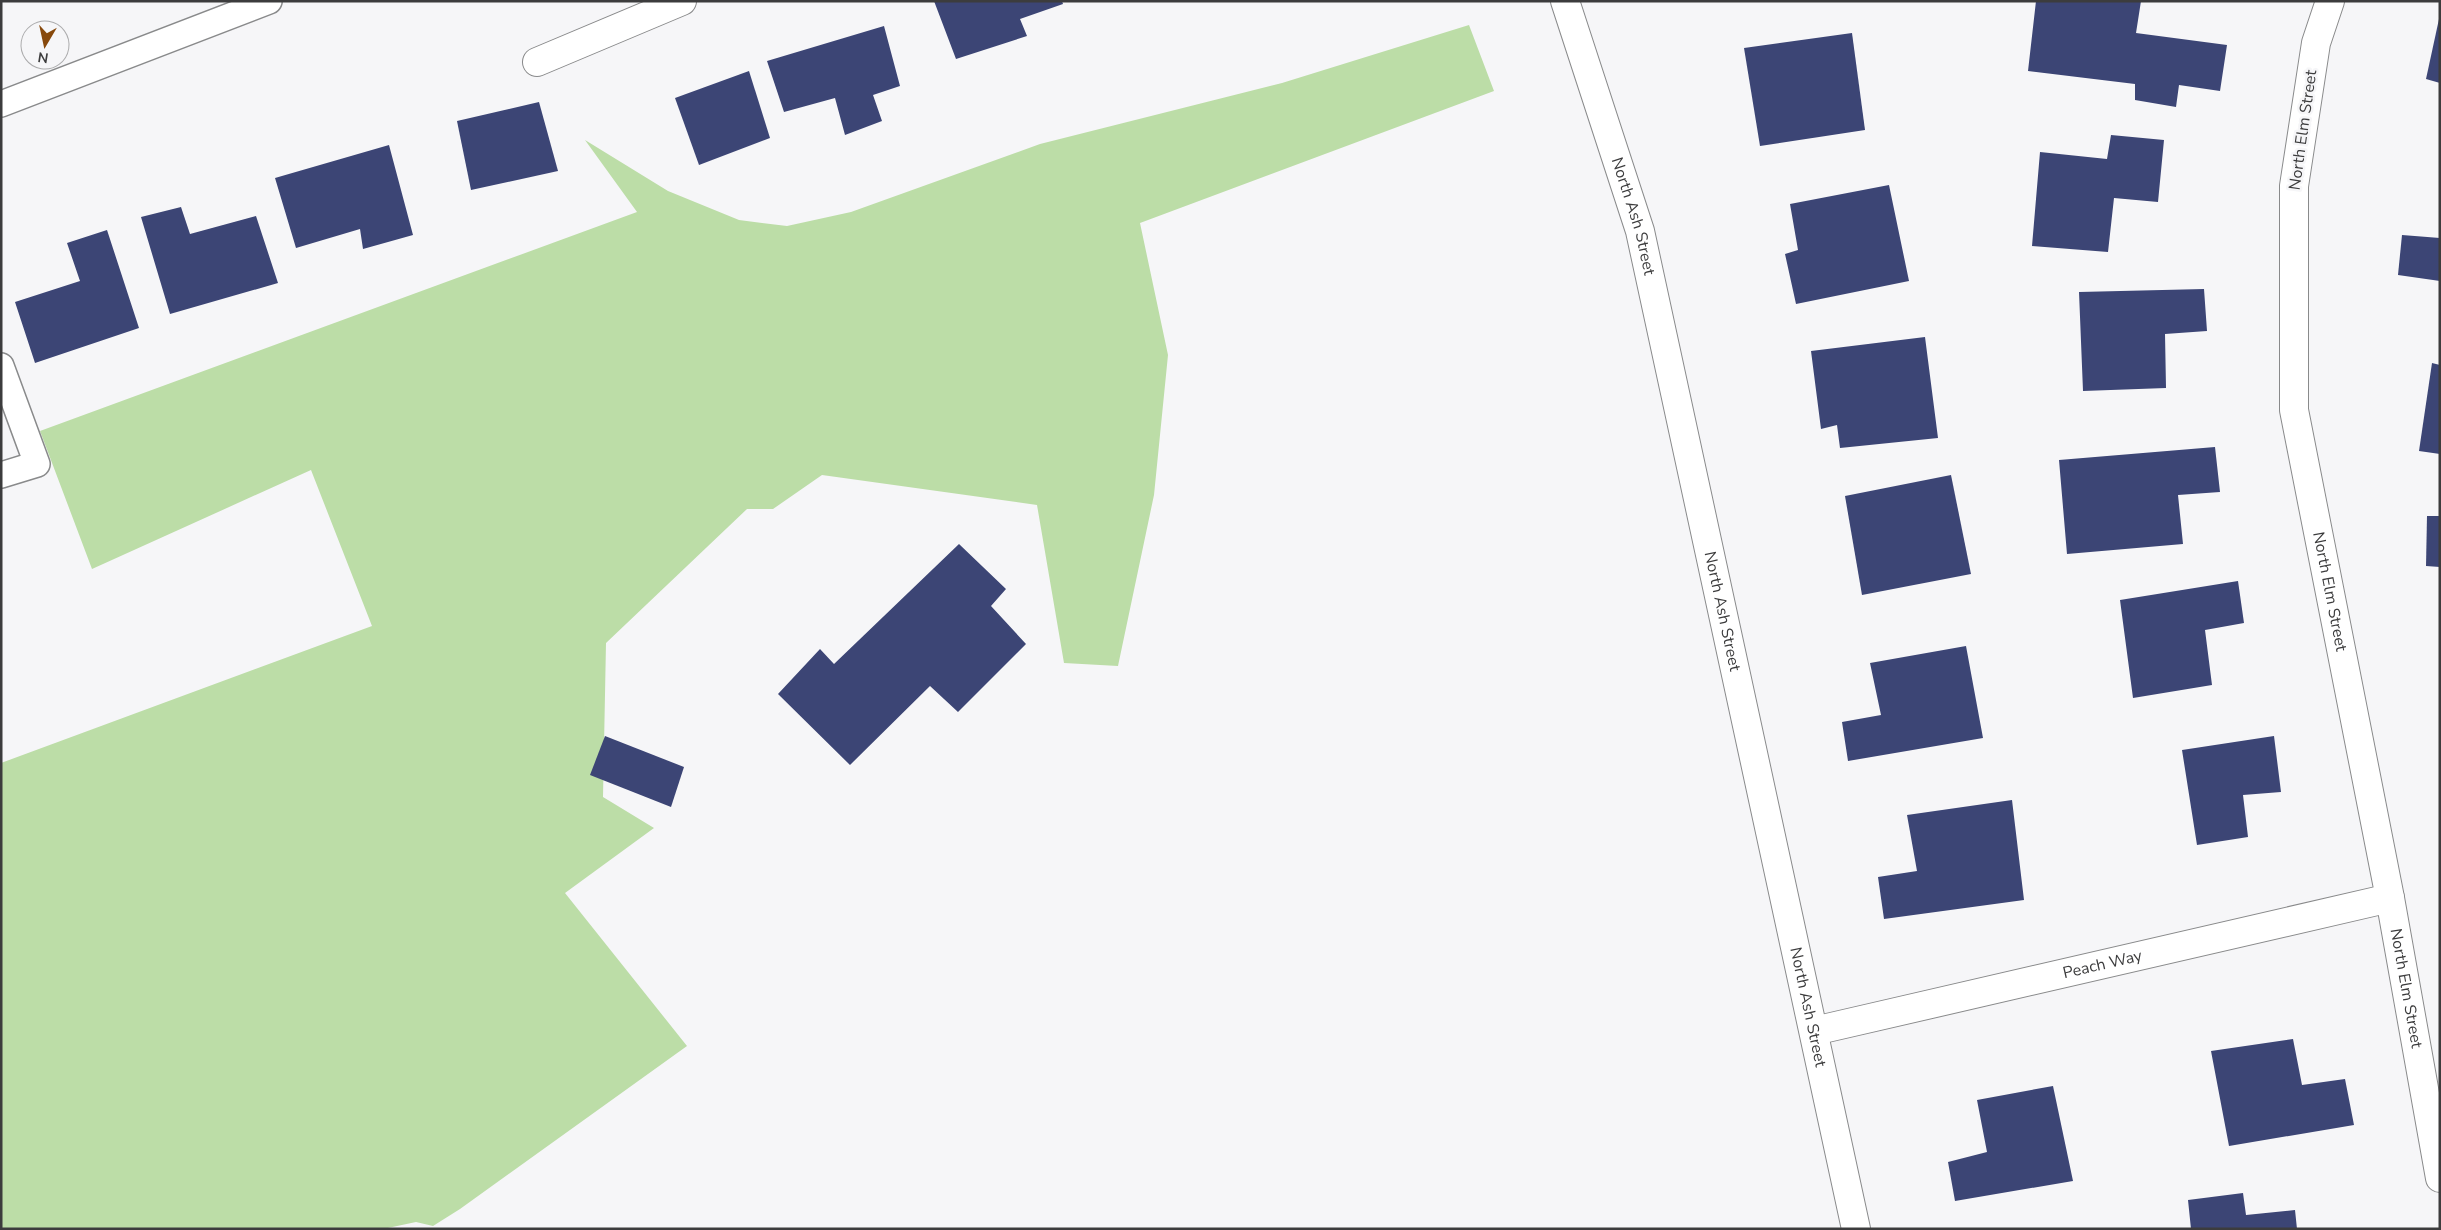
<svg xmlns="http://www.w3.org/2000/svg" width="2441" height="1230" viewBox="0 0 2441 1230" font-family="'Nunito Sans',sans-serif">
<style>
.green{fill:#bcdda7}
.building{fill:#3c4575}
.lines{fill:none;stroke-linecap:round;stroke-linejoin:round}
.lane-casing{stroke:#898a8b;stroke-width:28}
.street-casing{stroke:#898a8b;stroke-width:30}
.secondary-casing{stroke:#898a8b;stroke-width:30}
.lane{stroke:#fff;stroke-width:25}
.street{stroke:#fff;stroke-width:28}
.secondary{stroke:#fff;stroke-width:28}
.labels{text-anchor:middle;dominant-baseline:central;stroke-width:5;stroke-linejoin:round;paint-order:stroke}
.street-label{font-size:16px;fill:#3c3c3d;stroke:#f6f6f8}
</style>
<rect width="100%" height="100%" fill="#f6f6f8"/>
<polygon class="green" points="1469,25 1494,91 1140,223 1168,355 1154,495 1118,666 1064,663 1037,505 822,475 773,509 747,509 606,643 603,797 654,828 565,893 687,1046 460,1209 433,1226 416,1222 383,1229 1,1229 1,763 372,626 311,470 92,569 40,431 637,212 585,140 668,191 739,220 787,226 851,212 1040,144 1282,83"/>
<g class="building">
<polygon points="934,1 1062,1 1063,4 1020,19 1027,36 956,59"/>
<polygon points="2036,1 2141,1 2136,33 2227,45 2220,91 2179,85 2176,107 2135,100 2135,84 2028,71"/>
<polygon points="2439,19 2440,19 2440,83 2426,79"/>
<polygon points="884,26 900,86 873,95 882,121 845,135 835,98 784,112 767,61"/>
<polygon points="1852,33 1865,130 1760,146 1744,48"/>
<polygon points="749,71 770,138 699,165 675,98"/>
<polygon points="539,102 558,171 471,190 457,121"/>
<polygon points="2111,135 2164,140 2158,202 2114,198 2108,252 2032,246 2040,152 2107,159"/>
<polygon points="389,145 413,235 363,249 360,229 296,248 275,178"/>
<polygon points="1889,185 1909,281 1796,304 1785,254 1798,250 1790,204"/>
<polygon points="181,207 190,234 256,216 278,283 170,314 141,217"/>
<polygon points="107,230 139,328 35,363 15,302 80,281 67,243"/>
<polygon points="2402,235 2440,238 2440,281 2398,275"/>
<polygon points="2204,289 2207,331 2165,334 2166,388 2083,391 2079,292"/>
<polygon points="1925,337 1938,438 1840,448 1837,425 1821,429 1811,351"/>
<polygon points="2432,363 2440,365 2440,454 2419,451"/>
<polygon points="2215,447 2220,492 2178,495 2183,544 2067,554 2059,460"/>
<polygon points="1951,475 1971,574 1862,595 1845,496"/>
<polygon points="2427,516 2440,516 2440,567 2426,566"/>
<polygon points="959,544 1006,589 991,606 1026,644 958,712 930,686 850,765 778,694 820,649 834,664"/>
<polygon points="2238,581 2244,623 2205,630 2212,685 2133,698 2120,600"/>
<polygon points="1966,646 1983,738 1848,761 1842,722 1881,715 1870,663"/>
<polygon points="605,736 684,767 671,807 590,775"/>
<polygon points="2274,736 2281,792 2243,795 2248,837 2197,845 2182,750"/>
<polygon points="2012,800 2024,900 1884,919 1878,877 1917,871 1907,815"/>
<polygon points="2293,1039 2302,1085 2345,1079 2354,1125 2229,1146 2211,1051"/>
<polygon points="2053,1086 2073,1181 1955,1201 1948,1162 1987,1152 1977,1100"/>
<polygon points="2243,1193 2246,1215 2295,1210 2297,1229 2191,1229 2188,1200"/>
</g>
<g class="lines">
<defs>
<g id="lane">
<polyline points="1,104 269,1"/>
<polyline points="1,366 37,464 1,475"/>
</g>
<g id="street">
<path id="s1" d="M 2330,1 L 2316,43 L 2294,186 L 2294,410 L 2390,898 L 2440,1178"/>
<polyline points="537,62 682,1"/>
<path id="s2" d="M 1814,1031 L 2390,898"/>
</g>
<g id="secondary">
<path id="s3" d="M 1565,1 L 1640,231 L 1856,1229"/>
</g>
</defs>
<use href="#lane" class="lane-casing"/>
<use href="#street" class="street-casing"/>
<use href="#secondary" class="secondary-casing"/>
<use href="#lane" class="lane"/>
<use href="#street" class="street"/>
<use href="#secondary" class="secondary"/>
</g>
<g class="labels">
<g class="street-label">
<text transform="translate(2303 130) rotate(-82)">North Elm Street</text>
<text stroke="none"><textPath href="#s3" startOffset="226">North Ash Street</textPath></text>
<text stroke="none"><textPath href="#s1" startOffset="598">North Elm Street</textPath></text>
<text stroke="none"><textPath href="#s3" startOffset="631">North Ash Street</textPath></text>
<text stroke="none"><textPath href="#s2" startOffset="296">Peach Way</textPath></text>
<text stroke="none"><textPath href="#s1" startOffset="1002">North Elm Street</textPath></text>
<text stroke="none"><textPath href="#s3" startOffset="1036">North Ash Street</textPath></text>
</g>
</g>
<rect width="2441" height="1230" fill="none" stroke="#3c3c3d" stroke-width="5"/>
<g transform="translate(45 45) rotate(189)"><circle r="24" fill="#f6f6f8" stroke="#acacad"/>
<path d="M0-4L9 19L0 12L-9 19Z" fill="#87490c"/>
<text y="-8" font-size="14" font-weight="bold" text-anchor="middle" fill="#3c3c3d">N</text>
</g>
</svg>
